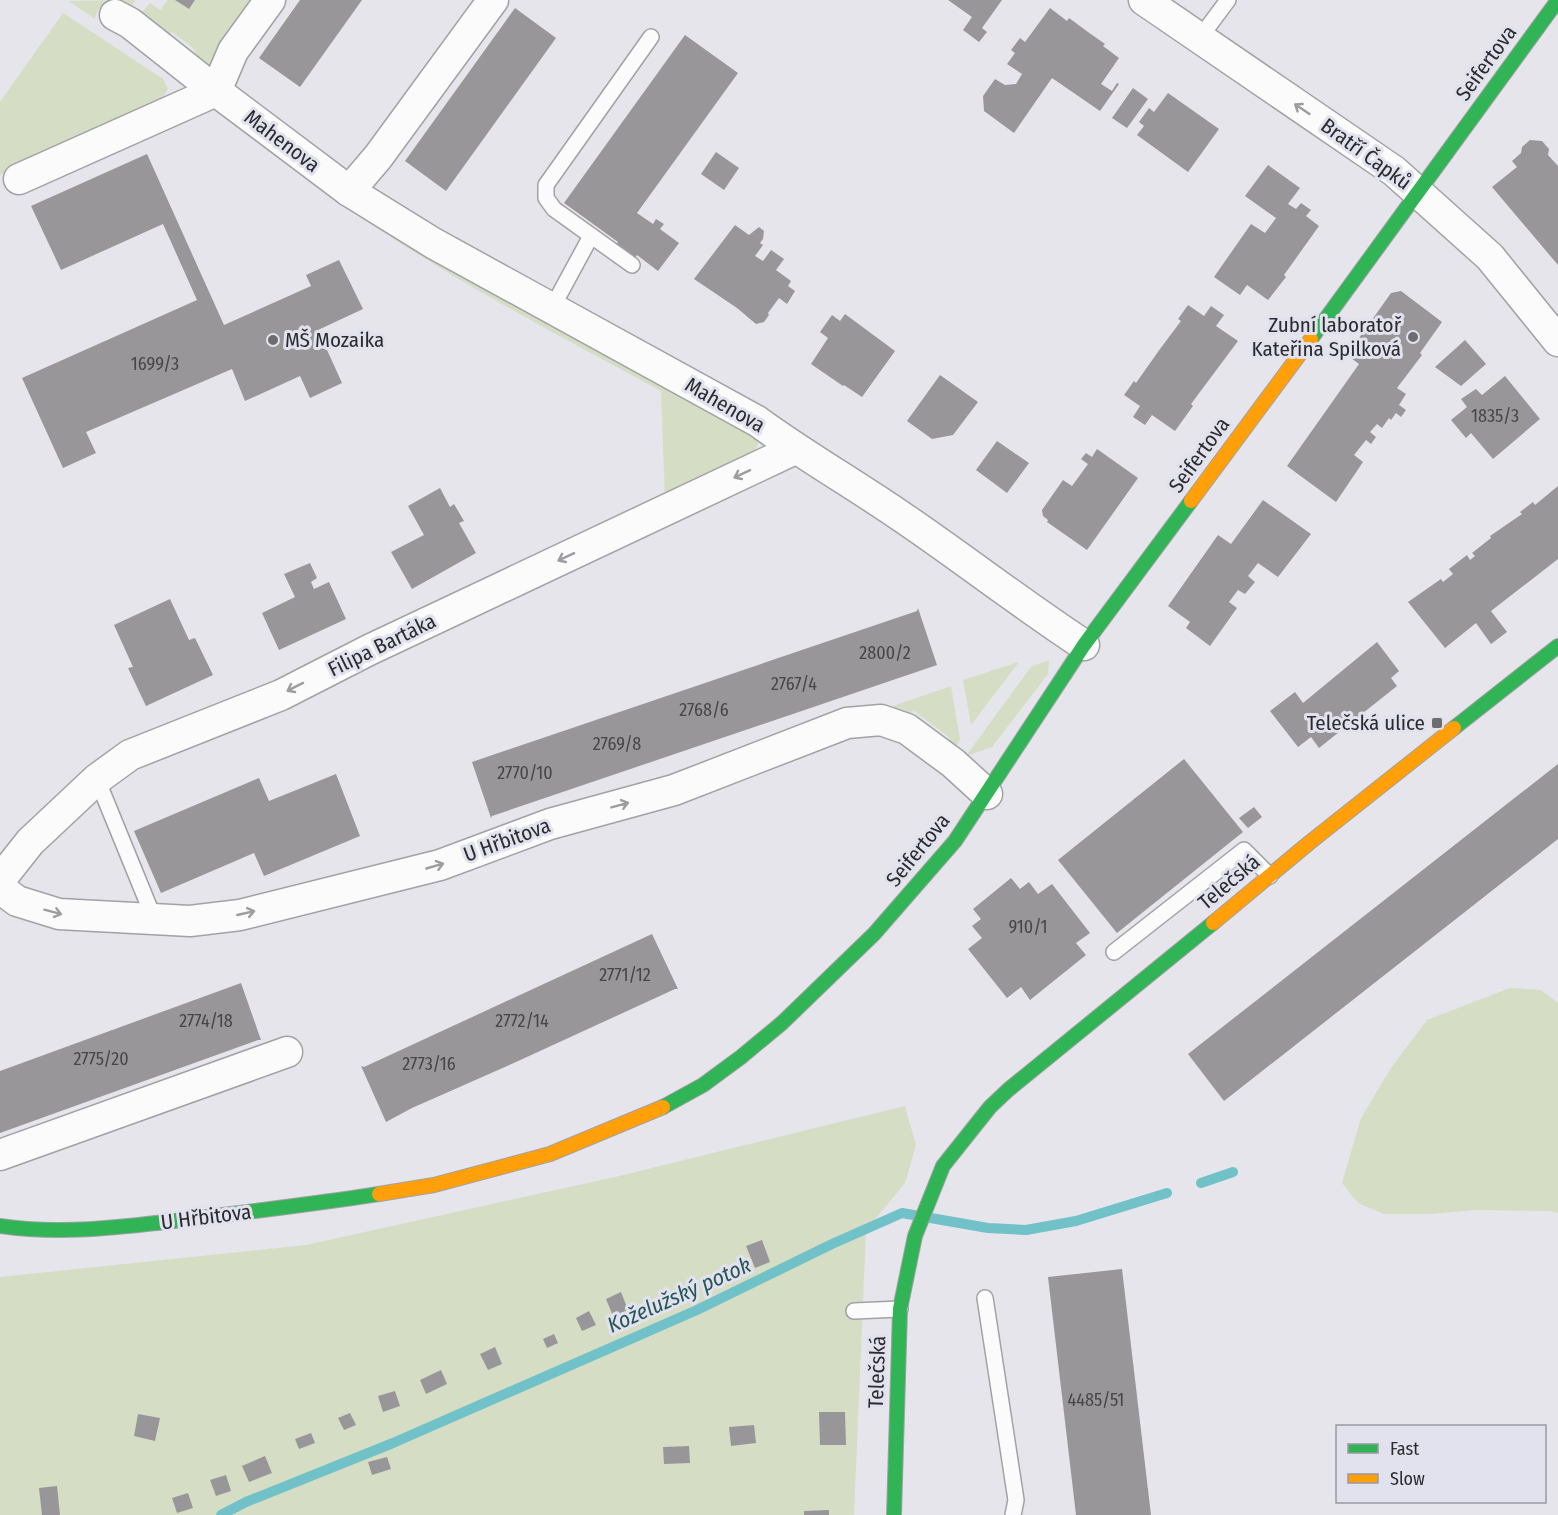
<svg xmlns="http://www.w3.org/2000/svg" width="1558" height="1515" viewBox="0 0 1558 1515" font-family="'Fira Sans Condensed',sans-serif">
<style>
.green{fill:#d6ddc5}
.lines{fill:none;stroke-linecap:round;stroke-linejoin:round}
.stream{stroke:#71c1c8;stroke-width:10}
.building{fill:#999699}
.lane-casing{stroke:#a1a1a6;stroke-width:18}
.street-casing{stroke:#a1a1a6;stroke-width:33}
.fast-casing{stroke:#a1a1a6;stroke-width:16}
.slow-casing{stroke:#a1a1a6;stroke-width:16}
.lane{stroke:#fbfbfc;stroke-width:15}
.street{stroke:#fbfbfc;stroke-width:30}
.fast{stroke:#30b455;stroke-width:14}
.slow{stroke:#ff9f0a;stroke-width:14}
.oneway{stroke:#9d9da0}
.poi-dot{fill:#6c6c71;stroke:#e2e2ee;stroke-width:2}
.labels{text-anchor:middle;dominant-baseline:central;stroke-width:6;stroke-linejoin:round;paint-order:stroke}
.number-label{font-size:18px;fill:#46464a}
.street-label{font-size:21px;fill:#2b2b2f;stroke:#e2e2ee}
.poi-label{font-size:21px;fill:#2b2b2f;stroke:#e2e2ee;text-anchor:end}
.water-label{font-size:22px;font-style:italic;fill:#255658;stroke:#e2e2ee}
</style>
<rect width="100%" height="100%" fill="#e5e5eb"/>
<g class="green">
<path d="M 135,0 L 129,10 C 113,3 98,0 95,19 L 69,1 Z"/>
<polygon points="168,0 175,0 189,9 195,0 261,0 211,71 205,68 192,47 172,32 166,37 140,14 150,3 160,10"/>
<polygon points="63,13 163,79 168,88 161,101 0,175 0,102"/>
<path d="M 330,190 L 499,297 L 740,423 L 759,440 L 754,454 L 665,500 L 661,391 C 547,329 431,269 326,193 Z"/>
<polygon points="1049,660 1048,674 992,747 966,756 1031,667"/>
<polygon points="1019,662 971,725 963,680"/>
<polygon points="951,686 960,740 952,753 944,746 950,738 914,711 904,717 893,706"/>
<polygon points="1510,988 1541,990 1558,1003 1558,1213 1550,1211 1475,1210 1432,1214 1384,1214 1358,1203 1342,1183 1361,1118 1391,1068 1427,1020"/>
<polygon points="905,1106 916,1145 905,1183 866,1230 854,1515 0,1515 0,1277 306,1245 615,1177"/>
</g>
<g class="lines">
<g class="stream">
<polyline points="1201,1183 1233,1172"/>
<polyline points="221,1515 246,1502 393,1443 697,1310 832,1244 902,1213 988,1228 1026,1230 1076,1221 1167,1193"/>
</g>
</g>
<g class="building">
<polygon points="175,0 195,0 189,9"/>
<polygon points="300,0 362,0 300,87 259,58"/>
<polygon points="948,0 1002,0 982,28 987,32 979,42 963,30 972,17"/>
<polygon points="515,8 556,38 446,191 405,161"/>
<polygon points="1050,8 1067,21 1069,18 1088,32 1105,44 1103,46 1119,58 1101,84 1112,91 1117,83 1119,84 1100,111 1052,78 1014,133 984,111 983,96 995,79 1005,85 1016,84 1022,74 1007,64 1015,53 1011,50 1020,38 1025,42"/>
<polygon points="685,35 738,73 637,213 653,224 656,219 664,224 660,229 679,243 658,271 637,255 632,261 613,248 618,242 564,203"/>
<polygon points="1133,88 1148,99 1127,128 1112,118"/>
<polygon points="1168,93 1219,129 1188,172 1137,135 1144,126 1139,122 1149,108 1154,112"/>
<polygon points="1530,140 1542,141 1549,149 1548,155 1558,166 1558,265 1492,187 1517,167 1512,161 1521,153 1522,147"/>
<polygon points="716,152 739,168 724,190 701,174"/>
<polygon points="147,154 224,325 311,286 306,275 339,260 363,309 318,330 342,383 310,398 300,376 245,401 232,369 86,432 96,453 63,468 22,378 197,300 163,224 61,270 31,206"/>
<polygon points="1268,165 1300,188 1288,204 1296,209 1301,203 1311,210 1306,216 1319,226 1284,275 1286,277 1268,300 1247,285 1240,295 1214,277 1251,224 1265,233 1276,218 1245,196"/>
<polygon points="735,225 749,235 759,227 764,231 763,239 760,243 763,245 755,256 763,261 771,250 784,259 776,270 791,281 788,286 795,291 787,304 779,298 768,313 769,315 764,322 756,324 737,308 694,279"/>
<polygon points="1401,291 1442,322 1420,353 1422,355 1397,388 1406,394 1399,405 1406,410 1401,417 1396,413 1391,420 1389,418 1382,428 1377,424 1370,432 1376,437 1371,444 1366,440 1354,455 1363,462 1336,502 1287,466 1359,364 1347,355 1391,293"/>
<polygon points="1188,305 1204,316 1211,306 1224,315 1216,326 1238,341 1191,404 1193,406 1175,431 1152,415 1145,425 1133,417 1140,406 1124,395 1134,381 1136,383 1160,349 1181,321 1178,319"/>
<polygon points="845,314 895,351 862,397 844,385 843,386 811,364 828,338 820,332 832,315 840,321"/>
<polygon points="1465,340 1486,364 1461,386 1435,367"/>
<polygon points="940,375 978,402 953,435 932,439 907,421"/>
<polygon points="1505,376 1540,419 1493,459 1471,433 1466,438 1451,420 1467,407 1461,399 1476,389 1482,395"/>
<polygon points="997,441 1029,463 1007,493 976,470"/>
<polygon points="1097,449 1138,478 1087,550 1047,522 1048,520 1043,516 1042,510 1063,480 1072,486 1088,464 1081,459 1086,453 1092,457"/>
<polygon points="1558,486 1558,559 1491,611 1507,632 1491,644 1476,623 1445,648 1408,602 1441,579 1443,582 1453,574 1449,569 1467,555 1470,560 1475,556 1472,553 1491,538 1490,536 1522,514 1520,512 1533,502 1535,505"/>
<polygon points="440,488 450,507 454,504 464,521 459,523 476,553 412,589 391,552 424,535 408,506"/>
<polygon points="1263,500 1311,534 1278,577 1258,563 1248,576 1255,582 1245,594 1238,590 1229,602 1237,608 1210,646 1186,628 1190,622 1168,606 1218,535 1231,544"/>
<polygon points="310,563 317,578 311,582 314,589 329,582 346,619 279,650 262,613 295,597 284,574"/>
<polygon points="170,599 189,640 195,638 213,675 146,706 128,668 133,667 114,625"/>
<polygon points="918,608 937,665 492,816 491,818 472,762 917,611"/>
<polygon points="1377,642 1399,671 1391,678 1397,686 1319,748 1311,737 1298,747 1270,711 1295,692 1303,703"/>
<polygon points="1184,759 1243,832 1117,933 1058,860"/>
<polygon points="1558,764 1558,839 1224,1101 1188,1054"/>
<polygon points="336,774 360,836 264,876 254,853 161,893 134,831 259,778 269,801"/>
<polygon points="1254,807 1262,817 1248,828 1239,818"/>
<polygon points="1011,878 1020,889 1029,882 1038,894 1052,884 1090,933 1076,943 1086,955 1030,1000 1021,987 1007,998 968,949 982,938 972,926 981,919 973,909"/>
<polygon points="652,934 678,989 675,989 516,1062 412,1108 386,1122 361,1066 364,1067"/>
<polygon points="241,983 261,1040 258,1040 0,1133 0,1071"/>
<polygon points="762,1240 770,1262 755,1268 746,1246"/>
<polygon points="1122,1269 1151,1515 1076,1515 1048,1277"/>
<polygon points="621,1292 628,1310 613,1316 606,1299"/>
<polygon points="589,1311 596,1325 582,1331 576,1318"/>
<polygon points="554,1334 558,1343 547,1348 543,1339"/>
<polygon points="495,1347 502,1364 488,1370 480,1354"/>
<polygon points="441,1370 447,1384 426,1394 420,1380"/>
<polygon points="395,1391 400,1406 383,1412 378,1396"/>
<polygon points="819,1412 845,1412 846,1445 820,1445"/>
<polygon points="350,1413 356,1425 344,1430 338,1418"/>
<polygon points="138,1414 160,1418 155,1441 134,1436"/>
<polygon points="754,1425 756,1443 731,1446 729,1427"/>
<polygon points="311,1433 315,1443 299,1449 295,1439"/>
<polygon points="689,1446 690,1463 664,1464 663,1447"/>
<polygon points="265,1456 272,1473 249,1482 242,1466"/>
<polygon points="387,1457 391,1469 372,1475 368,1462"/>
<polygon points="226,1475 231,1491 216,1496 210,1480"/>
<polygon points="57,1486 60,1515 42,1515 39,1488"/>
<polygon points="188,1493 193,1508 177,1513 172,1498"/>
<polygon points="829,1510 829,1515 804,1515 804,1511"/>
</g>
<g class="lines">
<defs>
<g id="lane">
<polyline points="1199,39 1228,0"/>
<polyline points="632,265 554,209 546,198 546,185 651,37"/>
<polyline points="552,308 591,236"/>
<polyline points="97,779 155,921"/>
<polyline points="1114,952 1244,850 1270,876"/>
<polyline points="985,1298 1016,1500 1013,1515"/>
<polyline points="854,1311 900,1309"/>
</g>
<g id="street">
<polyline points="1144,0 1394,171 1490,257 1558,341"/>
<path d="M 115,15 L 130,23 L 216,91 L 349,191 L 433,243 L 757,421 C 805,456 856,485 905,519 C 965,560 1023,605 1084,645"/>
<polyline points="19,179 216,91 233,51 270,0"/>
<polyline points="349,191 378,157 493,0"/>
<polyline points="0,880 30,842 97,779 130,755 281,695 369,650 795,449"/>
<polyline points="0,888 17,901 59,914 190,921 240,915 440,865 550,824 674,790 847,723 881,720 907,729 953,763 987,794"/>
<polyline points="0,1155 287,1052"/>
</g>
<g id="fast">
<polyline points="1311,339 1558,0"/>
<polyline points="1454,728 1558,646"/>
<polyline points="663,1107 703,1085 741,1057 782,1023 874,934 955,841 1084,645 1191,501"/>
<path d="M 0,1226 C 60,1235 123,1227 183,1220 C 248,1212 314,1204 379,1194"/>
<polyline points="894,1515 900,1309 915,1236 943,1166 990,1107 1008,1090 1213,923"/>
</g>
<g id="slow">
<polyline points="1191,501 1311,339"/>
<polyline points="1213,923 1309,843 1454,728"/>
<polyline points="379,1194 434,1185 550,1154 663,1107"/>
</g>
</defs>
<use href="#lane" class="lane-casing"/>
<use href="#street" class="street-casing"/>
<use href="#fast" class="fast-casing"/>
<use href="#slow" class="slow-casing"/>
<use href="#lane" class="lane"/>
<use href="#street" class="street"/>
<use href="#fast" class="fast"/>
<use href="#slow" class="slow"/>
</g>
<defs><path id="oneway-shaft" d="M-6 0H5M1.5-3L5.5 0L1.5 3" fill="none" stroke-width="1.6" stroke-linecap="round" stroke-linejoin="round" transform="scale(1.5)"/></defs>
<g class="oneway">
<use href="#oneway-shaft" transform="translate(1302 109) rotate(-146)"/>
<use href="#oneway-shaft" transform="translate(742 474) rotate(155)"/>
<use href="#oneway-shaft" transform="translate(566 557) rotate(155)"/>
<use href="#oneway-shaft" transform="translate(295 687) rotate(153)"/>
<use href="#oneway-shaft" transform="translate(620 805) rotate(-15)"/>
<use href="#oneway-shaft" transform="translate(435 866) rotate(-16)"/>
<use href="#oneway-shaft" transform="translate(53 912) rotate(15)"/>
<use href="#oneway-shaft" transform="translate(246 913) rotate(-13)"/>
</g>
<g class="poi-dot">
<circle cx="1413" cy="337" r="6"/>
<circle cx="273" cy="340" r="6"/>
<rect x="1431" y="717" width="12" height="12" rx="3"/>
</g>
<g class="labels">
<g class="number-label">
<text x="155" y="364">1699/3</text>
<text x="1495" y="416">1835/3</text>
<text x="885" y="653">2800/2</text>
<text x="794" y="684">2767/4</text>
<text x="704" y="710">2768/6</text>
<text x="617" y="744">2769/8</text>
<text x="525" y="773">2770/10</text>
<text x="1028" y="927">910/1</text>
<text x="625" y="975">2771/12</text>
<text x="206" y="1021">2774/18</text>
<text x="522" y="1021">2772/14</text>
<text x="101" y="1059">2775/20</text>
<text x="429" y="1064">2773/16</text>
<text x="1096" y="1400">4485/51</text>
</g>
<g class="street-label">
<text transform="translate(1486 63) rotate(-54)">Seifertova</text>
<text transform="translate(282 141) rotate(37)">Mahenova</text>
<text transform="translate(1366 154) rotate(36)">Bratří Čapků</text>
<text transform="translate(725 405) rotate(30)">Mahenova</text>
<text transform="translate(1199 455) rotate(-54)">Seifertova</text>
<text transform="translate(382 645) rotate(-26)">Filipa Bartáka</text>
<text transform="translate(507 840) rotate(-20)">U Hřbitova</text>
<text transform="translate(918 850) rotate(-51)">Seifertova</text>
<text transform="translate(1229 882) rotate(-40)">Telečská</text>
<text transform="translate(206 1217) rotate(-7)">U Hřbitova</text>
<text transform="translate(877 1372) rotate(-88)">Telečská</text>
</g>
<g class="poi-label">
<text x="1401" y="325">Zubní laboratoř<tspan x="1401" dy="24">Kateřina Spilková</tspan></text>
<text x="285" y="340" text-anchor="start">MŠ Mozaika</text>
<text x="1425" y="723">Telečská ulice</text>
</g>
<g class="water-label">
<text transform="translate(679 1295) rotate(-24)">Koželužský potok</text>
</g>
</g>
<rect x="1336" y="1425" width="210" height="78" fill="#e2e2ee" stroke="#9999a2" stroke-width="1.5"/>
<rect x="1348" y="1444" width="30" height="9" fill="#30b455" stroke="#9999a2" stroke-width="1.5"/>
<text x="1390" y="1455" font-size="18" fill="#2b2b2f">Fast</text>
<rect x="1348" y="1474" width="30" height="9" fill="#ff9f0a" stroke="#9999a2" stroke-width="1.5"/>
<text x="1390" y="1485" font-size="18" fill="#2b2b2f">Slow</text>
</svg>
